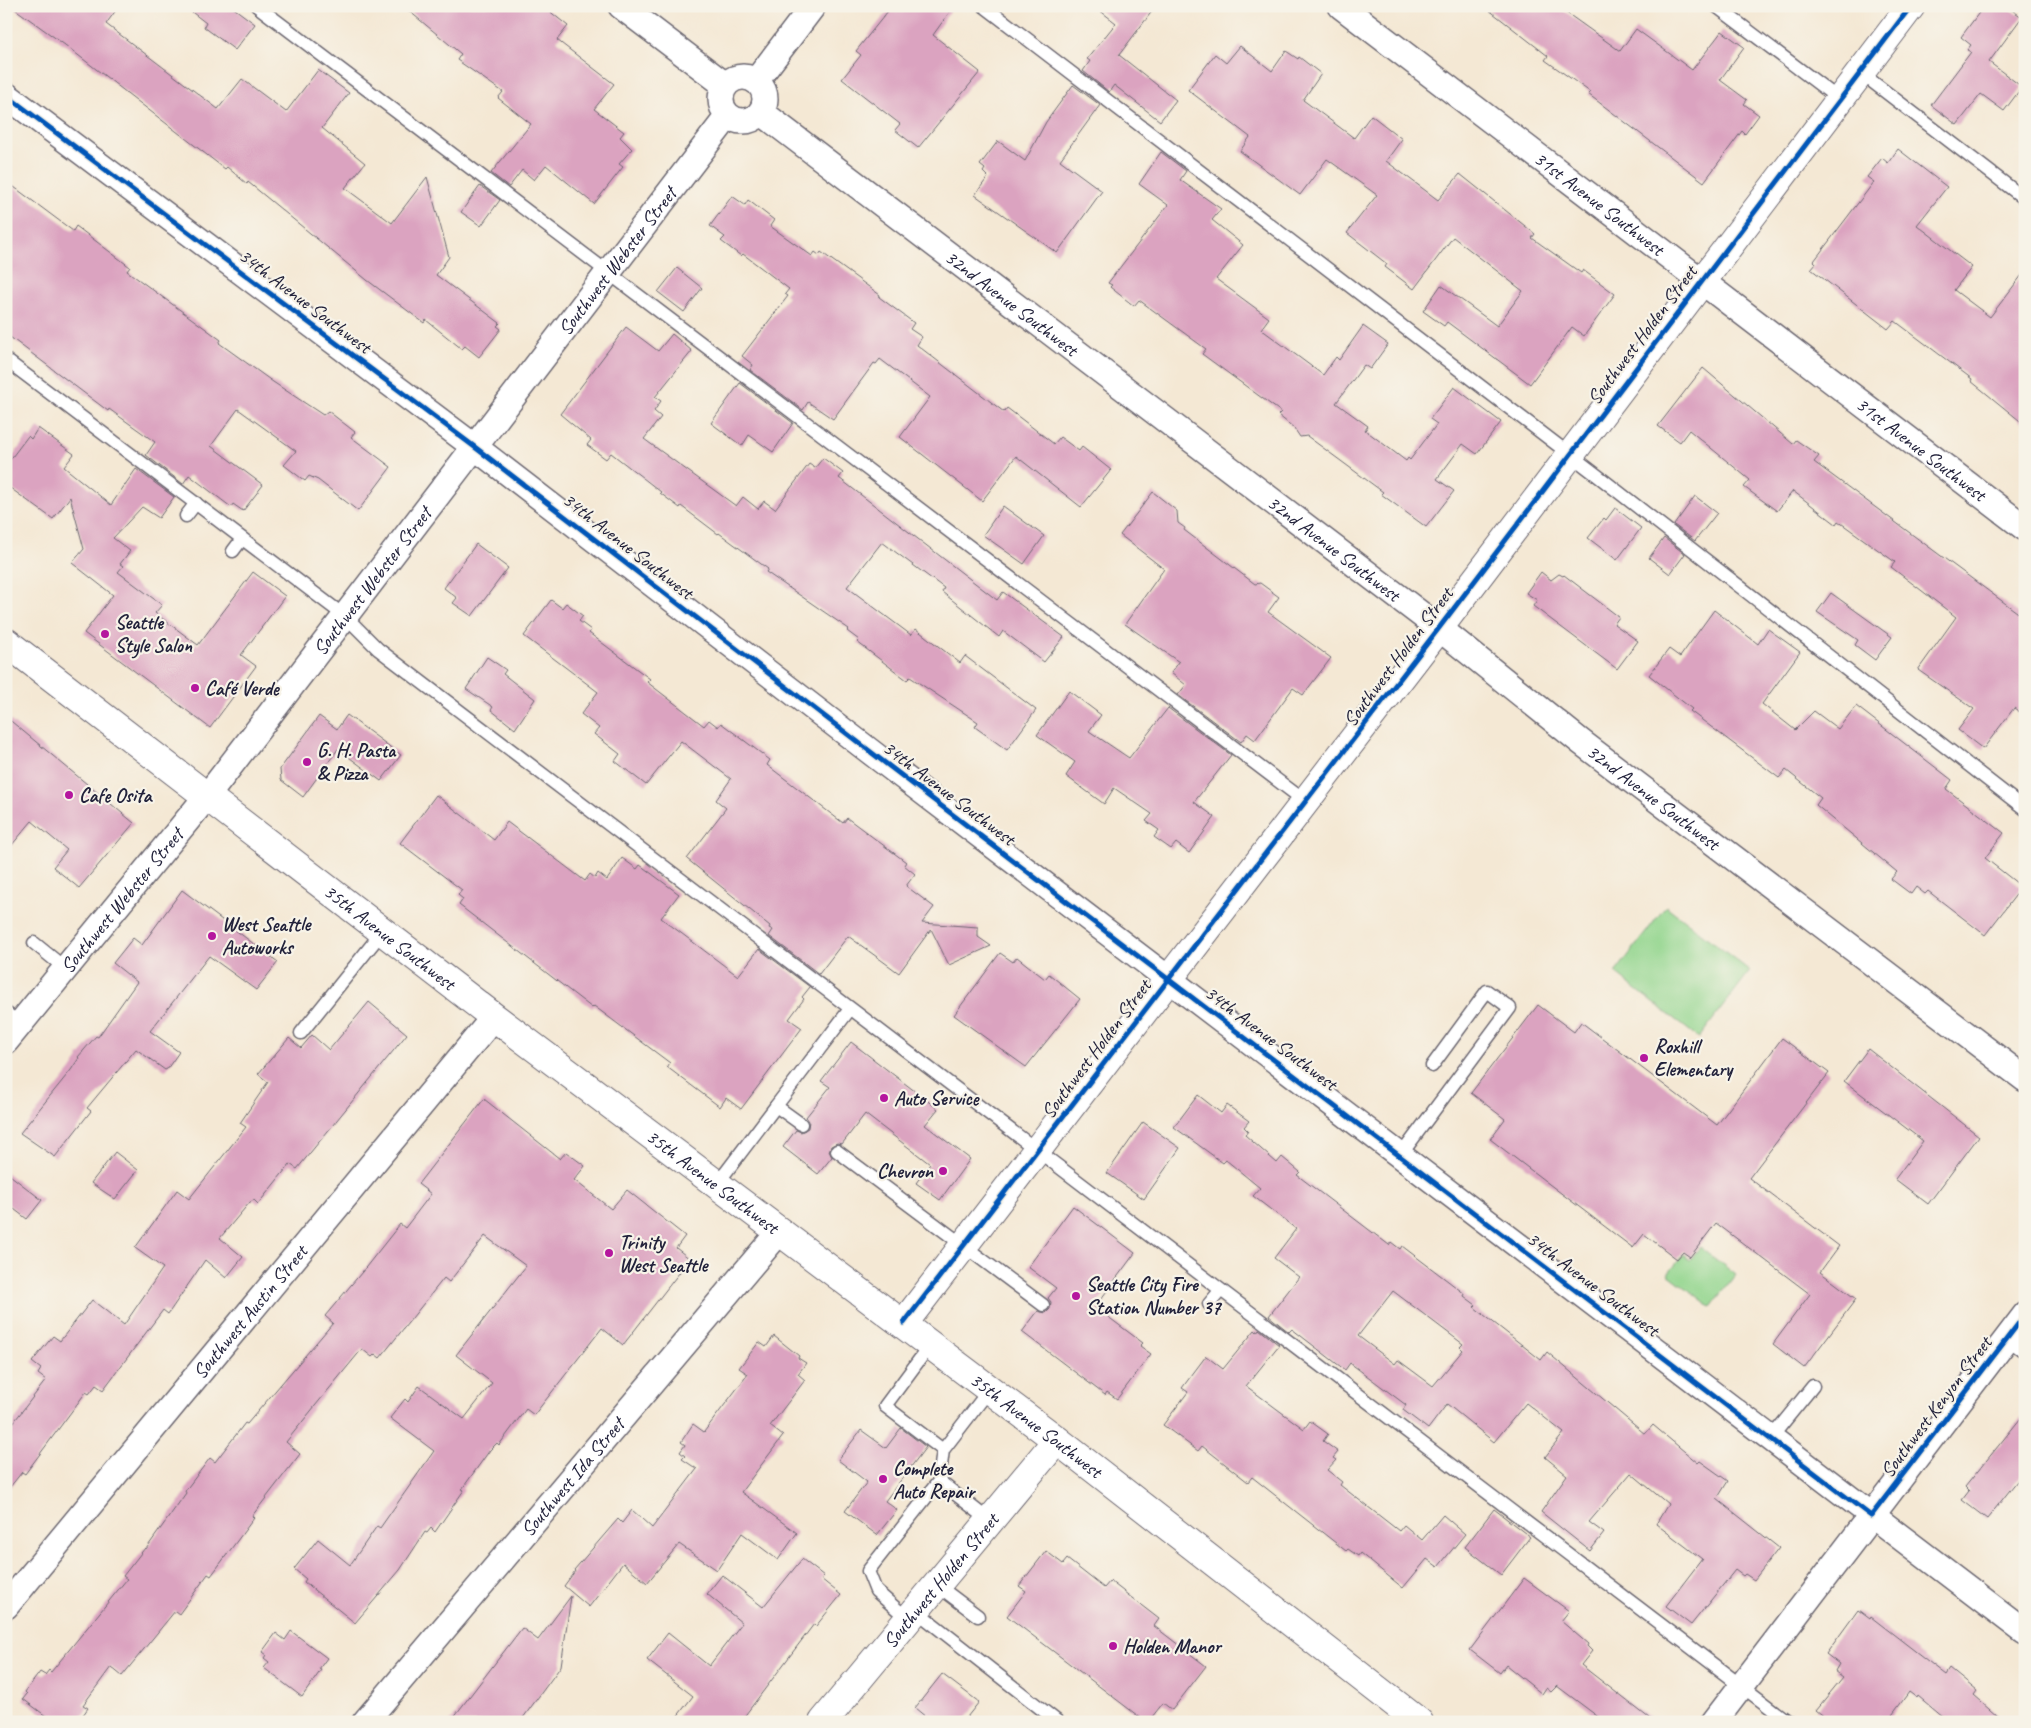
<svg xmlns="http://www.w3.org/2000/svg" width="2031" height="1728" viewBox="0 0 2031 1728" font-family="Caveat,sans-serif">
<style>
.green{fill:#92d58d;stroke:#5a7c64}
.building{fill:#dba3c0;fill-rule:evenodd}
.lines{fill:none;stroke-linecap:round;stroke-linejoin:round}
.lane-casing{stroke:#6c6771;stroke-width:15}
.street-casing{stroke:#6c6771;stroke-width:28}
.secondary-casing{stroke:#6c6771;stroke-width:30}
.lane{stroke:#fff;stroke-width:12}
.street{stroke:#fff;stroke-width:25}
.secondary{stroke:#fff;stroke-width:28}
.cycleway-casing{stroke:#f7f3e8;stroke-width:8}
.cycleway{stroke:#0057b8;stroke-width:5}
.poi-dot{fill:#b5179e;stroke:#f7f3e8;stroke-width:2}
.labels{text-anchor:middle;dominant-baseline:central;stroke-width:4.5;stroke-linejoin:round;paint-order:stroke}
.street-label{font-size:20px;fill:#22223b;stroke:#f7f3e8}
.poi-label{font-size:20px;font-weight:bold;fill:#22223b;stroke:#f7f3e8;text-anchor:start}
</style>
<rect width="100%" height="100%" fill="#f7f3e8"/>
<filter id="ink" filterUnits="userSpaceOnUse"><feTurbulence type="fractalNoise" baseFrequency=".02" numOctaves="2"/><feDisplacementMap in="SourceGraphic" scale="10" xChannelSelector="R" yChannelSelector="G"/><feConvolveMatrix kernelMatrix="1 2 1 2 8 2 1 2 1" color-interpolation-filters="sRGB"/></filter>
<filter id="wash" filterUnits="userSpaceOnUse"><feTurbulence type="fractalNoise" baseFrequency=".0096" numOctaves="4" result="noise"/><feDisplacementMap in="SourceGraphic" scale="20" xChannelSelector="R" yChannelSelector="G"/><feGaussianBlur stdDeviation="1.12" result="paint"/><feColorMatrix in="noise" values="0 0 0 0 0 0 0 0 0 0 0 0 0 0 0 0 0 1.4 0 .05"/><feComposite in="paint" operator="in"/></filter>
<g filter="url(#wash)">
<rect width="100%" height="100%" fill="#f4e8d4"/>
<g class="green">
<polygon points="1666,906 1750,971 1699,1038 1615,973"/>
<polygon points="1700,1247 1736,1275 1711,1307 1668,1274 1683,1255 1690,1260"/>
</g>
<g id="blocks">
<g class="building">
<polygon points="11,6 119,6 106,24 218,109 242,79 286,112 318,70 349,93 322,128 365,163 345,188 392,223 427,177 449,257 436,275 500,323 497,326 501,329 479,357 465,346 462,349 426,320 424,323 367,280 248,182 247,184 227,167 225,169 65,45"/>
<polygon points="184,6 231,6 255,24 235,50 204,27 206,23"/>
<polygon points="403,6 543,6 568,26 557,40 614,84 594,109 624,132 620,137 632,149 619,164 623,167 594,204 546,165 534,180 522,170 509,187 491,173 531,124 498,98 503,92 457,60 461,54"/>
<polygon points="892,6 954,6 933,35 980,72 918,148 895,130 900,124 842,79 861,55 856,51"/>
<polygon points="1094,6 1156,6 1119,55 1176,100 1160,121 1114,85 1109,92 1083,71 1090,61 1087,59 1116,23"/>
<polygon points="1484,6 1557,6 1620,51 1636,29 1692,70 1722,31 1744,47 1720,80 1747,100 1744,104 1759,115 1745,134 1742,131 1704,182 1588,94 1590,92 1545,60 1548,56"/>
<polygon points="1984,6 2006,6 2022,17 1989,62 2022,87 2004,111 1981,94 1957,125 1931,105 1971,52 1967,50 1971,45 1961,37"/>
<polygon points="1240,46 1272,71 1286,51 1298,59 1299,57 1321,74 1303,100 1354,138 1371,115 1402,139 1386,161 1438,200 1460,174 1535,234 1532,238 1581,273 1583,270 1615,294 1584,336 1572,327 1530,384 1447,322 1444,326 1423,311 1441,285 1497,326 1523,291 1453,237 1414,289 1385,267 1387,264 1347,233 1377,195 1327,159 1300,195 1240,151 1250,137 1188,90 1215,54 1226,63"/>
<polygon points="1073,85 1100,105 1060,160 1102,191 1057,253 975,195 988,177 983,172 985,169 980,165 998,141 1025,161 1046,122"/>
<polygon points="1898,149 1947,187 1917,225 1972,267 1954,290 1990,317 2025,271 2025,425 1971,381 1972,379 1895,321 1888,329 1811,269 1816,263 1814,261 1874,182 1867,177 1882,158 1888,163"/>
<polygon points="1161,152 1186,171 1180,180 1221,209 1212,220 1243,245 1216,279 1269,318 1261,329 1323,375 1336,357 1339,360 1363,326 1388,344 1370,369 1364,365 1336,403 1368,426 1365,430 1406,461 1408,458 1410,460 1437,424 1430,419 1454,387 1501,422 1477,454 1463,444 1437,479 1454,491 1426,527 1381,494 1383,492 1307,436 1300,437 1294,428 1278,415 1281,412 1202,354 1206,349 1139,300 1134,306 1110,287 1112,285 1108,283 1168,205 1139,184"/>
<polygon points="6,181 73,231 76,226 130,267 127,271 221,340 219,343 273,382 323,415 328,411 355,432 351,437 391,467 358,511 318,480 309,476 305,481 284,465 296,451 238,409 211,446 263,485 243,511 233,504 231,507 189,475 183,484 146,455 155,442 109,409 108,411 6,334"/>
<polygon points="480,186 500,200 481,226 461,212"/>
<polygon points="732,196 745,205 748,200 774,220 770,226 812,256 815,252 819,255 821,252 880,295 879,297 914,323 910,329 922,337 917,345 1004,412 1007,408 1054,444 1060,437 1079,451 1082,447 1111,470 1081,507 1016,456 982,501 900,437 930,397 880,359 876,364 874,363 833,419 808,402 803,410 750,370 753,365 742,356 788,296 785,294 789,289 743,254 741,256 721,241 725,237 710,226"/>
<polygon points="677,268 702,288 684,312 658,292"/>
<polygon points="626,327 658,351 672,334 692,351 655,397 661,401 654,411 661,417 644,439 736,506 743,497 758,509 764,501 775,509 809,464 815,468 823,458 843,473 839,478 997,600 1003,592 1064,637 1044,662 1003,631 999,637 942,592 944,588 882,542 847,587 911,635 916,629 960,663 965,656 1036,710 1007,750 975,727 978,722 910,677 907,680 857,642 859,640 847,631 849,629 766,572 768,569 731,542 719,533 718,534 681,506 680,508 660,493 661,492 611,453 606,459 587,445 591,440 560,414"/>
<polygon points="1703,368 1793,444 1796,440 1819,456 1814,462 2025,618 2025,716 2014,708 1983,749 1958,730 1974,709 1918,670 1956,617 1891,567 1895,562 1838,521 1836,524 1793,491 1777,511 1744,487 1750,480 1689,430 1680,442 1658,426"/>
<polygon points="740,383 793,423 773,452 749,435 742,446 711,423"/>
<polygon points="38,428 74,454 64,467 111,505 136,469 174,497 159,518 142,507 113,538 130,551 120,564 123,566 118,572 162,605 155,613 198,645 253,572 285,596 241,655 256,666 210,728 84,633 113,595 72,563 84,549 70,497 53,519 6,485 6,465 28,436 31,439"/>
<polygon points="1153,492 1177,511 1178,523 1185,528 1184,530 1255,584 1260,583 1279,597 1268,612 1331,658 1303,695 1293,688 1255,740 1247,734 1241,742 1178,695 1186,685 1171,673 1179,662 1125,624 1164,569 1120,535"/>
<polygon points="1695,496 1717,513 1695,541 1674,525"/>
<polygon points="1003,506 1044,536 1024,564 983,535"/>
<polygon points="1615,508 1641,528 1617,560 1588,538 1604,518 1606,520"/>
<polygon points="1664,538 1685,554 1670,574 1649,558"/>
<polygon points="476,544 508,568 472,616 453,603 457,598 444,588"/>
<polygon points="1541,572 1551,580 1559,574 1563,576 1564,575 1619,617 1614,624 1638,641 1617,669 1533,606 1537,600 1526,593"/>
<polygon points="1831,593 1892,637 1875,660 1855,645 1858,640 1817,612"/>
<polygon points="551,600 562,608 566,603 583,616 579,621 591,630 589,633 650,679 647,682 704,726 709,720 718,727 721,723 770,760 767,765 843,823 847,818 906,862 904,865 915,874 906,886 934,907 922,923 978,927 978,937 991,946 949,965 931,929 899,973 848,936 819,974 769,936 773,930 769,928 770,926 687,859 726,808 716,800 731,779 681,741 646,785 615,761 620,754 594,734 599,728 581,714 598,692 524,636"/>
<polygon points="1714,610 1758,644 1768,629 1800,652 1762,704 1795,730 1814,711 1838,729 1856,706 1952,780 1946,789 2004,833 1985,858 2022,887 1985,935 1928,891 1925,894 1916,887 1911,894 1891,879 1897,872 1816,805 1821,798 1786,770 1779,778 1690,711 1692,709 1649,675 1669,649 1680,657"/>
<polygon points="487,657 506,670 503,674 535,699 515,729 491,710 493,707 466,689"/>
<polygon points="1069,691 1101,715 1089,731 1129,758 1168,708 1231,755 1194,802 1215,817 1189,853 1176,843 1171,849 1154,837 1159,830 1146,821 1152,814 1114,788 1104,804 1066,776 1075,762 1037,735"/>
<polygon points="347,715 401,755 381,781 338,749 303,797 281,780 280,769 319,716 337,729"/>
<polygon points="6,717 134,823 79,888 53,867 67,850 32,821 6,852"/>
<polygon points="436,795 494,840 507,822 585,881 590,874 595,878 598,873 607,880 622,858 637,869 640,865 679,894 661,918 738,976 759,949 810,987 802,997 804,999 789,1019 802,1028 741,1109 726,1098 720,1107 667,1067 670,1063 594,1006 592,1008 459,905 463,899 458,895 462,890 400,843"/>
<polygon points="182,890 278,962 256,990 209,956 150,1031 179,1052 167,1069 165,1070 136,1049 87,1108 91,1111 55,1157 20,1133 71,1070 79,1058 78,1057 96,1036 98,1037 137,982 113,963 133,938 142,945"/>
<polygon points="1000,953 1013,962 1017,957 1045,979 1049,974 1080,999 1026,1067 954,1015"/>
<polygon points="369,1002 407,1034 297,1169 290,1164 258,1204 254,1200 250,1202 220,1238 243,1257 226,1278 205,1260 168,1314 163,1310 103,1390 96,1385 89,1394 86,1392 25,1474 22,1472 6,1492 6,1432 46,1380 38,1374 41,1369 32,1362 53,1336 60,1341 92,1300 124,1325 163,1268 135,1248 177,1190 189,1199 246,1127 240,1123 268,1082 258,1074 289,1038 301,1048 312,1035 329,1050"/>
<polygon points="1538,1005 1574,1032 1581,1022 1717,1125 1782,1038 1829,1073 1749,1178 1839,1246 1820,1272 1856,1299 1804,1368 1773,1344 1810,1294 1716,1223 1690,1257 1683,1252 1677,1259 1644,1234 1633,1248 1490,1139 1505,1119 1471,1093"/>
<polygon points="851,1042 938,1109 925,1125 970,1159 940,1200 916,1183 930,1164 865,1114 842,1144 837,1143 831,1146 829,1151 832,1157 818,1174 783,1147 796,1130 801,1132 808,1128 809,1121 806,1117 830,1087 821,1081"/>
<polygon points="1868,1049 1979,1136 1928,1204 1895,1179 1923,1141 1844,1081"/>
<path d="M 1198,1095 L 1221,1113 L 1227,1105 L 1249,1121 L 1244,1127 L 1248,1131 L 1245,1135 L 1277,1163 L 1282,1157 L 1300,1172 L 1297,1175 L 1389,1245 L 1391,1242 L 1400,1249 L 1402,1246 L 1465,1294 L 1464,1296 L 1476,1305 L 1474,1307 L 1541,1360 L 1547,1352 L 1645,1434 L 1653,1425 L 1698,1463 L 1700,1461 L 1728,1481 L 1717,1499 L 1779,1548 L 1754,1580 L 1745,1574 L 1743,1576 L 1735,1570 L 1691,1625 L 1666,1606 L 1702,1559 L 1656,1524 L 1668,1504 L 1631,1473 L 1589,1522 L 1604,1533 L 1590,1551 L 1541,1512 L 1567,1475 L 1545,1457 L 1564,1433 L 1526,1403 L 1494,1442 L 1447,1404 L 1428,1429 L 1403,1410 L 1406,1405 L 1350,1363 L 1345,1370 L 1292,1329 L 1289,1332 L 1269,1316 L 1299,1277 L 1274,1258 L 1296,1229 L 1253,1196 L 1260,1188 L 1226,1160 L 1223,1163 L 1174,1127 ZM 1393,1291 L 1463,1344 L 1460,1347 L 1463,1350 L 1433,1386 L 1398,1360 L 1395,1364 L 1358,1336 Z"/>
<polygon points="484,1099 560,1159 566,1152 585,1166 574,1180 611,1209 627,1190 685,1236 676,1248 690,1259 623,1345 602,1328 534,1415 526,1409 499,1445 497,1443 490,1450 462,1489 464,1490 435,1532 431,1528 427,1533 425,1532 400,1570 355,1623 304,1582 306,1579 294,1569 318,1539 350,1565 377,1526 380,1528 434,1451 390,1418 405,1399 408,1402 419,1386 464,1419 492,1383 456,1355 526,1266 485,1236 449,1282 444,1278 380,1358 375,1354 372,1357 362,1349 315,1406 286,1442 300,1454 252,1516 254,1518 211,1576 208,1574 179,1614 175,1611 122,1676 111,1667 83,1705 88,1708 78,1722 54,1722 23,1699 27,1694 25,1692 40,1672 45,1675 49,1670 51,1672 127,1579 123,1576 145,1548 146,1549 186,1493 185,1491 210,1458 215,1462 245,1423 247,1424 333,1323 325,1316 362,1272 400,1224 405,1228 431,1194 418,1184"/>
<polygon points="1143,1122 1180,1148 1144,1199 1107,1173"/>
<polygon points="115,1152 138,1170 115,1199 91,1183"/>
<polygon points="6,1172 42,1200 27,1219 6,1203"/>
<polygon points="1073,1206 1135,1253 1095,1307 1143,1343 1140,1346 1151,1354 1117,1399 1107,1392 1105,1395 1022,1332 1038,1311 1046,1313 1050,1309 1051,1302 1048,1298 1056,1288 1028,1267"/>
<polygon points="1259,1329 1279,1345 1246,1386 1304,1429 1310,1421 1328,1434 1323,1441 1338,1452 1333,1458 1336,1460 1327,1470 1342,1482 1340,1485 1399,1531 1404,1525 1422,1540 1443,1515 1465,1534 1438,1567 1427,1559 1403,1588 1360,1553 1358,1556 1348,1549 1346,1551 1252,1477 1248,1482 1202,1446 1198,1451 1163,1425 1188,1392 1182,1388 1206,1356 1223,1369 1255,1330 1257,1332"/>
<polygon points="774,1336 799,1356 798,1358 806,1363 798,1374 805,1380 770,1426 783,1436 741,1492 797,1533 778,1560 742,1533 717,1570 679,1544 647,1583 623,1563 589,1607 564,1586 575,1571 574,1570 618,1519 622,1523 632,1510 652,1528 697,1469 682,1459 685,1456 680,1452 685,1445 681,1442 693,1424 704,1432 748,1374 739,1368 759,1342 766,1347"/>
<polygon points="2025,1413 2025,1471 1987,1519 1962,1500 1969,1491 1965,1487"/>
<polygon points="901,1428 926,1447 885,1501 897,1510 877,1535 845,1511 867,1482 838,1460 861,1430 886,1448"/>
<polygon points="1494,1509 1530,1537 1501,1575 1465,1547"/>
<polygon points="1046,1551 1063,1564 1067,1559 1104,1588 1110,1581 1159,1619 1154,1626 1206,1666 1172,1710 1163,1703 1148,1722 1146,1722 1007,1616 1026,1591 1019,1586"/>
<polygon points="802,1559 824,1576 821,1579 841,1595 816,1626 814,1624 740,1722 673,1722 693,1696 647,1660 668,1633 709,1666 742,1623 707,1594 722,1575 763,1607"/>
<polygon points="1524,1578 1569,1611 1561,1621 1588,1644 1587,1646 1592,1651 1581,1665 1654,1722 1605,1722 1557,1686 1551,1692 1546,1688 1542,1694 1506,1665 1500,1673 1470,1650"/>
<polygon points="571,1596 561,1666 520,1722 450,1722 522,1628 538,1640"/>
<polygon points="1858,1610 1870,1619 1871,1617 1946,1675 1950,1669 1977,1691 1974,1695 2005,1722 1949,1722 1918,1696 1917,1698 1909,1692 1887,1722 1831,1722 1816,1710 1843,1677 1835,1671 1839,1664 1826,1654"/>
<polygon points="291,1631 327,1658 319,1669 321,1670 302,1697 264,1668 269,1662 264,1658 266,1655 262,1652 276,1633 285,1640"/>
<polygon points="942,1674 979,1702 963,1722 932,1722 915,1708"/>
</g>
</g>
</g>
<g filter="url(#ink)">
<use href="#blocks" fill-opacity="0" stroke="#6c6771" stroke-width="1"/>
<g class="lines">
<defs>
<g id="lane">
<polyline points="257,6 1306,802"/>
<polyline points="984,6 1598,476 2025,809"/>
<polyline points="1716,6 1840,100"/>
<polyline points="1861,73 2025,199"/>
<polyline points="6,360 346,617 378,649 1789,1722"/>
<polyline points="186,516 196,503"/>
<polyline points="233,551 242,539"/>
<polyline points="34,943 66,969"/>
<polyline points="6,1013 20,1024"/>
<polyline points="301,1033 383,931"/>
<polyline points="776,1106 850,1009"/>
<polyline points="837,1151 1043,1305"/>
<polyline points="1400,1156 1510,1008 1487,991 1432,1066"/>
<polyline points="717,1184 776,1106 801,1124"/>
<polyline points="1209,1304 1220,1291"/>
<polyline points="2007,1339 2025,1352"/>
<polyline points="931,1344 885,1406 943,1450"/>
<polyline points="1770,1439 1813,1386"/>
<polyline points="990,1521 939,1481 943,1450 990,1389"/>
<polyline points="937,1585 978,1616"/>
<polyline points="915,1610 1058,1722"/>
<polyline points="908,1619 876,1591 868,1571 939,1481"/>
</g>
<g id="street">
<polyline points="621,6 725,85"/>
<path id="s1" d="M 1341,6 L 2025,528"/>
<circle cx="743" cy="99" r="22"/>
<polyline points="756,81 813,6"/>
<polyline points="6,95 476,448 876,756 2025,1632"/>
<path id="s2" d="M 761,112 L 1439,628 L 1581,742 L 2025,1079"/>
<path id="s3" d="M 6,1041 L 208,795 L 728,116"/>
<path id="s4" d="M 6,1606 L 494,1017"/>
<path id="s5" d="M 365,1722 L 780,1231"/>
<polyline points="1714,1722 2025,1315"/>
</g>
<g id="secondary">
<path id="s6" d="M 6,642 L 494,1017 L 1057,1440 L 1419,1722"/>
<polyline points="904,1323 1439,628 1911,6"/>
<path id="s7" d="M 823,1722 L 1057,1440"/>
</g>
</defs>
<use href="#lane" class="lane-casing"/>
<use href="#street" class="street-casing"/>
<use href="#secondary" class="secondary-casing"/>
<use href="#lane" class="lane"/>
<use href="#street" class="street"/>
<use href="#secondary" class="secondary"/>
<defs>
<g id="cycleway">
<polyline points="6,95 476,448 876,756 1871,1516 2025,1315"/>
<polyline points="904,1323 1439,628 1911,6"/>
</g>
</defs>
<use href="#cycleway" class="cycleway-casing"/>
<use href="#cycleway" class="cycleway"/>
</g>
</g>
<g class="poi-dot">
<circle cx="105" cy="634" r="5"/>
<circle cx="195" cy="688" r="5"/>
<circle cx="307" cy="762" r="5"/>
<circle cx="69" cy="795" r="5"/>
<circle cx="212" cy="936" r="5"/>
<circle cx="1644" cy="1058" r="5"/>
<circle cx="884" cy="1098" r="5"/>
<circle cx="943" cy="1171" r="5"/>
<circle cx="609" cy="1253" r="5"/>
<circle cx="1076" cy="1296" r="5"/>
<circle cx="883" cy="1479" r="5"/>
<circle cx="1113" cy="1646" r="5"/>
</g>
<g class="labels">
<g class="street-label">
<text stroke="none"><textPath href="#s1" startOffset="325">31st Avenue Southwest</textPath></text>
<text stroke="none"><textPath href="#s3" startOffset="991">Southwest Webster Street</textPath></text>
<text transform="translate(305 301) rotate(37)">34th Avenue Southwest</text>
<text stroke="none"><textPath href="#s2" startOffset="315">32nd Avenue Southwest</textPath></text>
<text transform="translate(1642 335) rotate(-53)">Southwest Holden Street</text>
<text stroke="none"><textPath href="#s1" startOffset="730">31st Avenue Southwest</textPath></text>
<text transform="translate(628 546) rotate(38)">34th Avenue Southwest</text>
<text stroke="none"><textPath href="#s2" startOffset="720">32nd Avenue Southwest</textPath></text>
<text stroke="none"><textPath href="#s3" startOffset="588">Southwest Webster Street</textPath></text>
<text transform="translate(1398 657) rotate(-53)">Southwest Holden Street</text>
<text transform="translate(949 793) rotate(37)">34th Avenue Southwest</text>
<text stroke="none"><textPath href="#s2" startOffset="1125">32nd Avenue Southwest</textPath></text>
<text stroke="none"><textPath href="#s3" startOffset="182">Southwest Webster Street</textPath></text>
<text stroke="none"><textPath href="#s6" startOffset="484">35th Avenue Southwest</textPath></text>
<text transform="translate(1271 1038) rotate(37)">34th Avenue Southwest</text>
<text transform="translate(1096 1049) rotate(-53)">Southwest Holden Street</text>
<text stroke="none"><textPath href="#s6" startOffset="889">35th Avenue Southwest</textPath></text>
<text transform="translate(1593 1284) rotate(37)">34th Avenue Southwest</text>
<text stroke="none"><textPath href="#s4" startOffset="382">Southwest Austin Street</textPath></text>
<text transform="translate(1936 1407) rotate(-53)">Southwest Kenyon Street</text>
<text stroke="none"><textPath href="#s6" startOffset="1294">35th Avenue Southwest</textPath></text>
<text stroke="none"><textPath href="#s5" startOffset="321">Southwest Ida Street</textPath></text>
<text stroke="none"><textPath href="#s7" startOffset="184">Southwest Holden Street</textPath></text>
</g>
<g class="poi-label">
<text x="115" y="622">Seattle<tspan x="115" dy="23">Style Salon</tspan></text>
<text x="205" y="688">Café Verde</text>
<text x="317" y="750">G. H. Pasta<tspan x="317" dy="23">&amp; Pizza</tspan></text>
<text x="79" y="795">Cafe Osita</text>
<text x="222" y="924">West Seattle<tspan x="222" dy="23">Autoworks</tspan></text>
<text x="1654" y="1046">Roxhill<tspan x="1654" dy="23">Elementary</tspan></text>
<text x="894" y="1098">Auto Service</text>
<text x="933" y="1171" text-anchor="end">Chevron</text>
<text x="619" y="1242">Trinity<tspan x="619" dy="23">West Seattle</tspan></text>
<text x="1086" y="1284">Seattle City Fire<tspan x="1086" dy="23">Station Number 37</tspan></text>
<text x="893" y="1468">Complete<tspan x="893" dy="23">Auto Repair</tspan></text>
<text x="1123" y="1646">Holden Manor</text>
</g>
</g>
<rect width="2031" height="1728" fill="none" stroke="#f7f3e8" stroke-width="25"/>
</svg>
